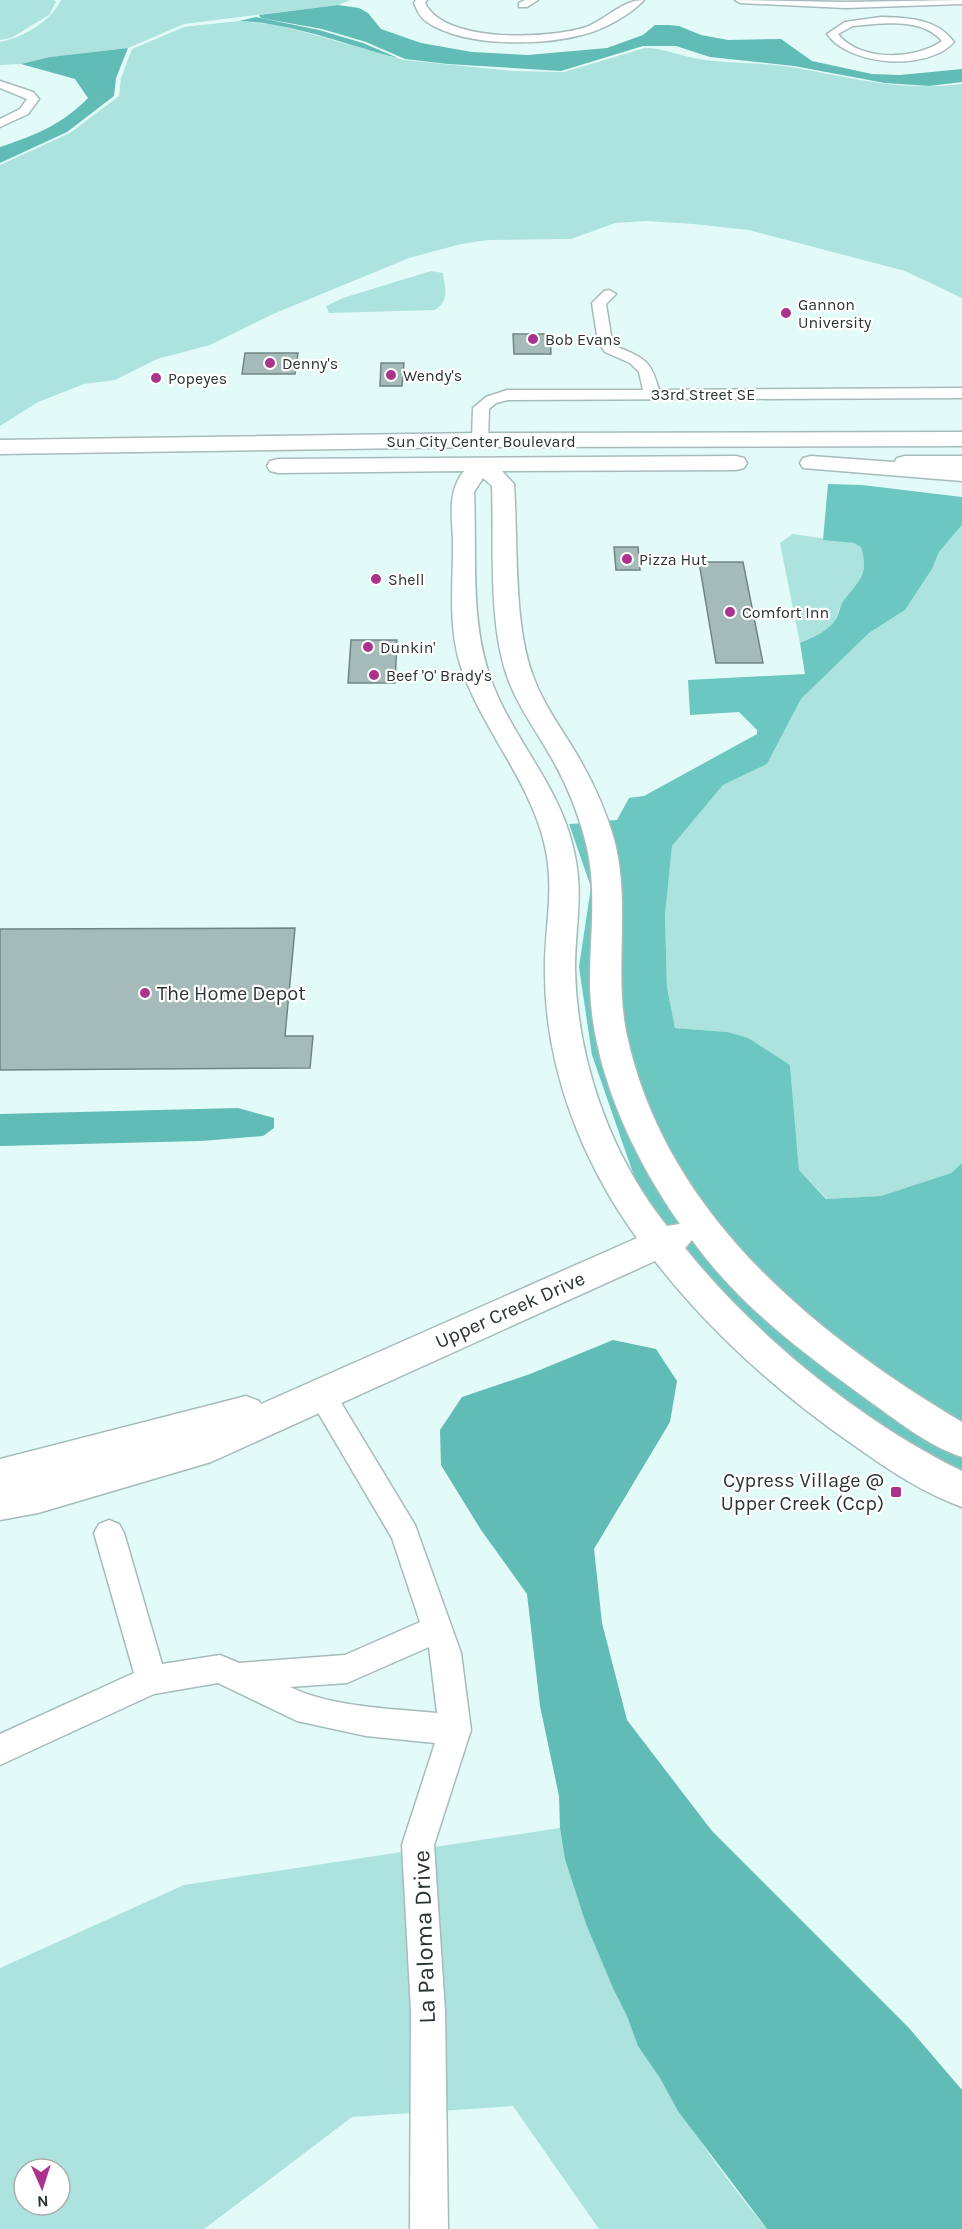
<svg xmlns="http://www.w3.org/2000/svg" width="962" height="2229" viewBox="0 0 962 2229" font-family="Karla,sans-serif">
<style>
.green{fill:#ace3de;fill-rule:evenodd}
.forest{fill:#6dc7c1}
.water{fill:#62bcb6}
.building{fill:#a4bbb9;stroke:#708684;stroke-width:1.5}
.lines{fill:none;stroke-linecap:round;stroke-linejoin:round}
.street-casing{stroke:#a5bcba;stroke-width:3}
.secondary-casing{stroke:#a5bcba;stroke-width:3}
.highway-casing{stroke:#a5bcba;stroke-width:3}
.street{fill:#fff;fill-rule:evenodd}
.secondary{fill:#fff;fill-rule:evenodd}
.highway{fill:#fff;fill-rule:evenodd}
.poi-dot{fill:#aa338b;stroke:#fff;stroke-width:2}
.labels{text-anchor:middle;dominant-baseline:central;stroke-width:4.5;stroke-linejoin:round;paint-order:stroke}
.far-poi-label{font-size:16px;fill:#2b3433;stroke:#fff;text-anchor:start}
.far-street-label{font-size:16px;fill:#2b3433;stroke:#fff}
.poi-label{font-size:20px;fill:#2b3433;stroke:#fff;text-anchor:start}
.street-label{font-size:20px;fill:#2b3433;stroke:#fff}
.near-street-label{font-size:24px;fill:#2b3433;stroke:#fff}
</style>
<rect width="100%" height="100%" fill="#e2faf8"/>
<g class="green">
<polygon points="0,0 54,0 56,2 49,15 11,38 0,40"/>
<path d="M 61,0 L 350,0 L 338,5 L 184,24 L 128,48 L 50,57 L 21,64 L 0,65 L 0,42 C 24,37 50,22 61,0 Z"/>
<path d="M 239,21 L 279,25 L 404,60 L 513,71 L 564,72 L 645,48 C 664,48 680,56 699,59 C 729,64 760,62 790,67 C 851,77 899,92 962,84 L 962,298 L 905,271 L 749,230 L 693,224 L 647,221 L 615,223 L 571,239 L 488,240 L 461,244 L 409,258 L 273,314 L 210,345 L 157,359 L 115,380 L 84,384 L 38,402 L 0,426 L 0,165 L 70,133 L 119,96 L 121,78 L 132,49 L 184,27 Z"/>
<path d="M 431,271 L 443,273 C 445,289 450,300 435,310 L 329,313 L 326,306 L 343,298 Z"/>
<polygon points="962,525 962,1163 951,1173 881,1196 827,1199 799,1170 790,1065 727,1032 675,1028 667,987 665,916 672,846 723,785 767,764 801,699 869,633 905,610 932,569 939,552"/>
<path d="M 793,534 L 854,543 L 861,546 C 869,575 860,579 845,600 C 840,606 839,610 837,616 C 833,630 811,637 800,643 L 780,543 Z"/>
<path d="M 560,1828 C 567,1871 581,1909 597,1949 C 640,2053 695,2143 767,2229 L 599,2229 L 513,2106 L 352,2117 L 204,2229 L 0,2229 L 0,1968 L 184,1885 ZM 24,2169 L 60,2169 L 60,2205 L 24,2205 Z"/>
</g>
<g class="forest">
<path d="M 828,484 L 862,485 L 962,497 L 962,525 L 939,552 L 932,569 L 905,610 L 869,633 L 801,699 L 767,764 L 723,785 L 672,846 L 665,916 L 667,987 L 675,1028 L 727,1032 L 748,1038 L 790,1065 L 799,1170 L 826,1199 L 881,1196 L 951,1173 L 962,1163 L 962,1429 L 932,1412 L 769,1289 L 670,1160 L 633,1081 L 620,1031 L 603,821 L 617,820 L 629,798 L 644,796 L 757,734 L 757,730 L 739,712 L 690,715 L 688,680 L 805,674 L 800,643 C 813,637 831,630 837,617 C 840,610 840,606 844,600 C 860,579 869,575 861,547 L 854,543 L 823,540 Z"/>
<polygon points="585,823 594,855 594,972 684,1221 663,1230 641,1196 592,1055 579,967 591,887 569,824"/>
<polygon points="697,1238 962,1454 962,1478 802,1372 676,1247"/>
</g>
<g class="water">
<polygon points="338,5 359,8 368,13 381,29 421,43 472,52 528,55 607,48 643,35 655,25 669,25 679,26 701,35 728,40 781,39 812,61 872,74 900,75 962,69 962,82 929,86 885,83 794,66 710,57 676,46 643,46 561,71 448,64 405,59 366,42 322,29 261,18 259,15"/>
<path d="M 256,17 L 319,30 L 363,43 L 398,58 C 345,45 294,23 239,21 Z"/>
<path d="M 128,48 L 116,78 L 114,96 L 67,132 L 0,163 L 0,147 C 34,136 63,124 88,98 L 75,79 L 21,64 L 50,57 Z"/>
<polygon points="238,1108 274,1118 274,1128 263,1136 201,1141 0,1146 0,1114"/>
<polygon points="613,1340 656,1349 677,1381 670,1422 594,1549 602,1623 627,1720 712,1831 909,2028 962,2090 962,2229 767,2229 678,2111 660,2078 638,2046 627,2016 613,1988 586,1924 565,1859 560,1828 559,1796 540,1706 527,1594 481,1530 441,1465 440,1430 462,1397 530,1374"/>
</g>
<g class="building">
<polygon points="513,334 550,334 551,354 514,354"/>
<polygon points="245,353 298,353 295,374 242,374"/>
<polygon points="381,363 404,363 402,386 380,386"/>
<polygon points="614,547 638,547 640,570 616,570"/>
<polygon points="699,562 743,562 763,663 716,663"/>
<polygon points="351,640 397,640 395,683 348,683"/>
<polygon points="295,928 285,1036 313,1036 310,1068 0,1070 0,929"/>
</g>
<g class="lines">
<defs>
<g id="street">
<path d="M 416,0 L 427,0 L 425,3 C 444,44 550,39 586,27 C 607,19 622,0 644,0 C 631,14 608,27 589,33 C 546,46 465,48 427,22 C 420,18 417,10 414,3 Z"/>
<polygon points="525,0 538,0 527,7 519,7 519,3"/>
<polygon points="735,0 845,2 962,0 962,4 845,8 740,3"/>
<path d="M 881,17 C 908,18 936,18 954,42 C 926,72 850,66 827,34 L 845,22 ZM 874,24 C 896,22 927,22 942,41 C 915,60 860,62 838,34 L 853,26 Z"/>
<polygon points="0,81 33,92 39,99 28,114 0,127 0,119 20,109 27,99 0,88"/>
<path d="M 609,290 L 616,294 L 606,304 L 612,342 C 616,347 619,348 625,350 C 648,360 652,365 659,390 L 962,388 L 962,398 L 508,400 L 496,403 L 489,409 L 488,440 L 480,445 L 474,443 L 472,440 L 473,408 L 486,397 L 507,390 L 643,390 L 639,372 L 630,363 L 605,352 L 598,342 L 592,303 L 604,291 Z"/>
<path d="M 321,1383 L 331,1386 L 415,1525 L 461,1653 L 471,1730 L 434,1845 L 445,2011 L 448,2229 L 410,2229 L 411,2011 L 402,1845 L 435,1743 L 366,1736 L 297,1721 L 218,1683 L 154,1694 L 0,1765 L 0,1734 L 134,1673 L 94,1533 L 99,1524 L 109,1520 L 119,1524 L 124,1533 L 162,1664 L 220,1655 L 239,1663 L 345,1655 L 420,1622 L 392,1538 L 307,1394 L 311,1386 ZM 429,1647 L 437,1713 C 393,1709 331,1707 290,1687 L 347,1683 Z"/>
</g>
<g id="secondary">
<polygon points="962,432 962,446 480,447 0,454 0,440 480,433"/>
<path d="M 736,456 L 744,458 L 747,463 L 744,468 L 736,470 L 502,471 L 514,484 C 518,541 513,623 533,676 C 543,704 561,728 576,753 C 592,780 605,808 614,839 C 631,902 614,968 626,1031 C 663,1211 812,1333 962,1422 L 962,1457 C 929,1446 900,1423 872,1403 C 806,1355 740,1307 692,1240 L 685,1248 C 757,1337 859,1420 962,1471 L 962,1507 C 923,1493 889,1470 855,1446 C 780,1394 711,1333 655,1261 L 211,1462 L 38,1513 L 0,1520 L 0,1459 L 246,1396 L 259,1401 L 261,1404 L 637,1238 C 582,1162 545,1068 545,973 C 544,926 556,891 544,842 C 528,778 482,729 461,667 C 448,628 453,585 453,545 C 453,519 446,493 464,471 L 278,473 L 270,471 L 267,466 L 270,461 L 278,459 ZM 483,478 L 492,486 C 494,544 488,621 507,676 C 516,703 534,727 548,752 C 565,780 578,811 586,844 C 598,892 589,940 590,989 C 593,1071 633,1157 680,1224 L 667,1226 C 610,1155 577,1060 575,969 C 575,923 585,892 572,843 C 557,784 515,741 493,685 C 469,625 477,556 474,492 Z"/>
<polygon points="905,456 962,456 962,470 897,468 894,463 897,458"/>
</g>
<polygon id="highway" points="811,456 962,467 962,481 803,468 800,463 803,458"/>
</defs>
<use href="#street" class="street-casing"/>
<use href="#secondary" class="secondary-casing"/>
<use href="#highway" class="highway-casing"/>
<use href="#street" class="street"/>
<use href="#secondary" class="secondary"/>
<use href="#highway" class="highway"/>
</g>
<g class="poi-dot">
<circle cx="786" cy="313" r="6"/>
<circle cx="533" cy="339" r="6"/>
<circle cx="270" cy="363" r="6"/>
<circle cx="391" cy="375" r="6"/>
<circle cx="156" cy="378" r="6"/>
<circle cx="627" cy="559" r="6"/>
<circle cx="376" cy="579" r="6"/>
<circle cx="730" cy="612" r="6"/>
<circle cx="368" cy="647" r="6"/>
<circle cx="374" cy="675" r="6"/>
<circle cx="145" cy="993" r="6"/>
<rect x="890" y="1486" width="12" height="12" rx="3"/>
</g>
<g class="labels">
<g class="far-poi-label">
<text x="798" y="304">Gannon<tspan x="798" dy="18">University</tspan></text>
<text x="545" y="339">Bob Evans</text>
<text x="282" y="363">Denny's</text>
<text x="403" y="375">Wendy's</text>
<text x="168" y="378">Popeyes</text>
<text x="639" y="559">Pizza Hut</text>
<text x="388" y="579">Shell</text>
<text x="742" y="612">Comfort Inn</text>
<text x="380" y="647">Dunkin'</text>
<text x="386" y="675">Beef 'O' Brady's</text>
</g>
<g class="far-street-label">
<text x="703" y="394">33rd Street SE</text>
<text x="481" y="441">Sun City Center Boulevard</text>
</g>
<g class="poi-label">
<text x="157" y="993">The Home Depot</text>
<text x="884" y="1480" text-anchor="end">Cypress Village @<tspan x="884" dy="23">Upper Creek (Ccp)</tspan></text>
</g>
<g class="street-label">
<text transform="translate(510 1310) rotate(-24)">Upper Creek Drive</text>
</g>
<g class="near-street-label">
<text transform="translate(424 1937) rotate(-92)">La Paloma Drive</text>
</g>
</g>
<g transform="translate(42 2187) rotate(177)"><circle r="28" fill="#ffffff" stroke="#aaaead" stroke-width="1.5"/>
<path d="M0-4.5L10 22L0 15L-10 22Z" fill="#aa338b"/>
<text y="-9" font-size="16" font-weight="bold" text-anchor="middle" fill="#2b3433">N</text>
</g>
</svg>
